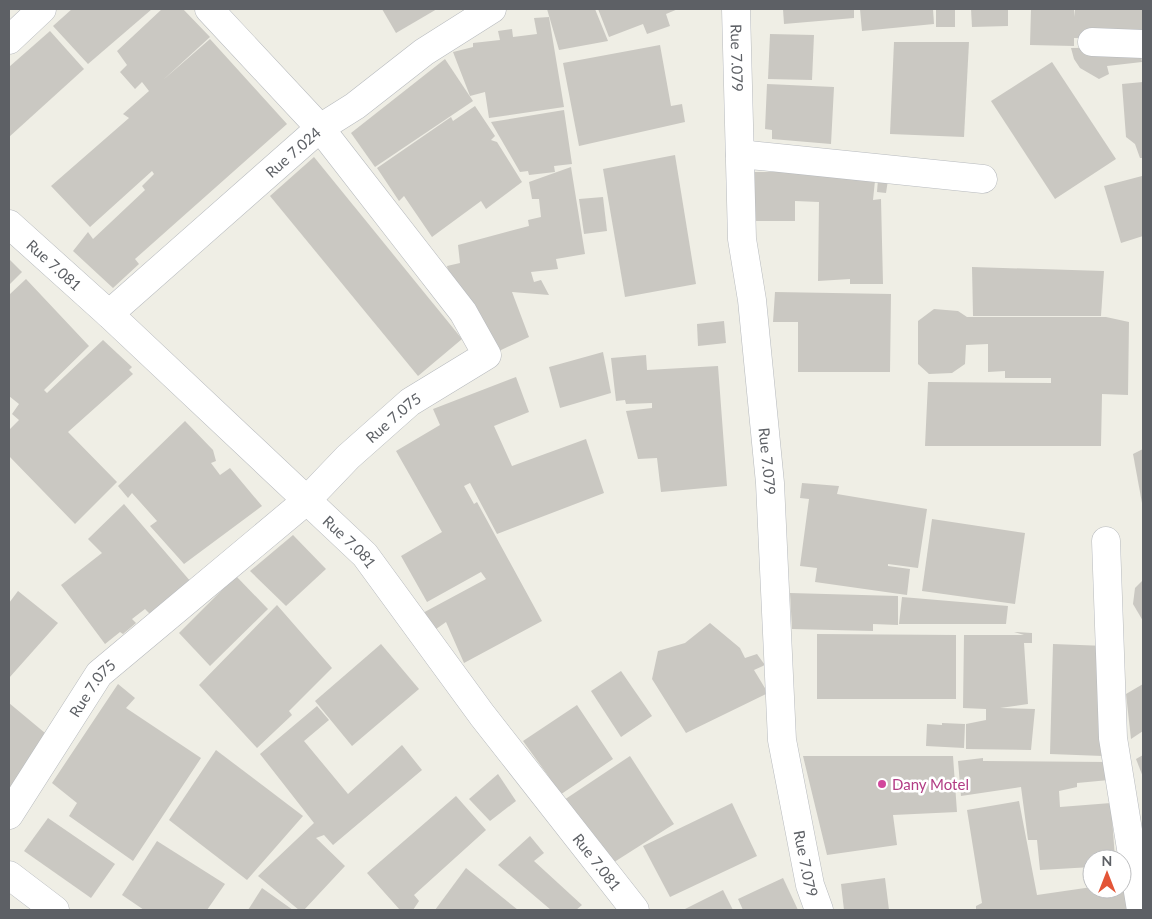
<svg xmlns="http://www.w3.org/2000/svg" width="1152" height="919" viewBox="0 0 1152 919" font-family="Lato,sans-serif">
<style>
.building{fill:#cac8c2}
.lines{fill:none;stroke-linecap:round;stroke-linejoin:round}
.minor-casing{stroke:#b7babe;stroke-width:29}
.minor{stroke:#fff;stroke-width:28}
.hotel-dot{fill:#d1479c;stroke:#fff;stroke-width:2}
.labels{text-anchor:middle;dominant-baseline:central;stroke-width:5;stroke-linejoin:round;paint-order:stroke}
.street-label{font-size:15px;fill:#5d6065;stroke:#fff}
.hotel-label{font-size:15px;fill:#b23c85;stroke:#fff;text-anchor:start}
</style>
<rect width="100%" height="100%" fill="#efeee5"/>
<g class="building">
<polygon points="72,9 152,9 88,64 53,26"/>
<polygon points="162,9 183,9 210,37 163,80 210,39 287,124 135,259 139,264 113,288 73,251 88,232 93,239 145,190 142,186 154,174 152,171 90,227 51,186 129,118 123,114 149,91 142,82 135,89 120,72 127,65 117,51"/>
<polygon points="382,9 437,9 396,33"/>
<polygon points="547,9 595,9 608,41 559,50"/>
<polygon points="598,9 678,9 666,14 670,26 647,34 643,24 609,37"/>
<polygon points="783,9 854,9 854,18 784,24"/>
<polygon points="860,9 933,9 934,24 862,31"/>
<rect x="936" y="9" width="19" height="18"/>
<polygon points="971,9 1008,9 1008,26 972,27"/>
<polygon points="1031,9 1074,9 1074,17 1075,9 1143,9 1143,40 1074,38 1074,46 1030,45"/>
<polygon points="549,17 564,107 489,118 485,92 470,96 453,52 473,47 473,43 500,40 498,31 512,29 513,37 537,34 534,18"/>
<polygon points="50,31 84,69 9,137 9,67"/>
<polygon points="770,34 814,35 812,80 768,79"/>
<polygon points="894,42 969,42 964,137 890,134"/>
<polygon points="660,45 671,106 682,104 685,122 579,146 563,63"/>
<polygon points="1139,47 1142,62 1107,66 1109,74 1099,79 1080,68 1074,59 1071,48"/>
<polygon points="445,59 473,101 375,167 351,133"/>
<polygon points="1052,62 1116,159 1055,199 991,101"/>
<polygon points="1143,82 1143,158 1140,158 1135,144 1126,137 1122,84"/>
<polygon points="767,84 834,87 831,144 772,139 772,130 765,129"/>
<polygon points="475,106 495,136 491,140 497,142 522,182 486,209 481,201 432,237 404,196 399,201 377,168 451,117 453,121"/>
<polygon points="564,110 572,164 554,166 555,172 529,175 528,171 520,172 491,122"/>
<polygon points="675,155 696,284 625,297 603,169"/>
<polygon points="314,157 462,339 418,376 270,196"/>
<polygon points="571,167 585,254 556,259 558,269 531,272 534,282 541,280 549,295 512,292 529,337 499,351 450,280 447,266 460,263 458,245 529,226 528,220 541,217 539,199 532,199 529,182"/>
<polygon points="876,171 873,200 881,199 883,284 850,284 850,279 818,281 819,202 795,201 795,221 747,221 748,172"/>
<polygon points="1142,176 1143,236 1121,243 1104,186"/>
<polygon points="878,179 888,180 886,193 877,192"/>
<polygon points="603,197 607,231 584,234 579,199"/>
<polygon points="9,259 22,272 9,285"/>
<polygon points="972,267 1104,271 1101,316 973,316"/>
<polygon points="26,279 89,346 44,390 47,393 103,340 132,367 129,370 133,374 68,432 117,482 75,524 9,456 9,430 19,420 12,414 19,404 9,396 9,295"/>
<polygon points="775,292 891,294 890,372 798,372 798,322 773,322"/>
<polygon points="934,309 958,311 967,317 1106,317 1129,322 1128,395 1102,394 1101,446 925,446 928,382 1051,383 1051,378 1005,378 1005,371 988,372 988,344 966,345 965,364 952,373 929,374 918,364 918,321"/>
<polygon points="724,321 726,343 698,346 697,324"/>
<polygon points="603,352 611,393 560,408 549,367"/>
<polygon points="646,355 647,370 718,366 727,486 661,492 657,458 638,459 626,411 652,408 652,403 626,404 625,400 616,401 611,358"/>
<polygon points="516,377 529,412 494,426 512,466 586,439 604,493 497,534 470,483 464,486 474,504 477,502 542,621 464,663 446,622 429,634 419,615 486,579 481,572 427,602 401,556 442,532 396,451 440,425 433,409"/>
<polygon points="185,421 213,450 216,461 211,463 220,475 230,468 262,506 184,564 150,526 157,521 132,493 128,498 118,486"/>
<polygon points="1143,449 1143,503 1142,503 1133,454"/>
<polygon points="802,483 839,486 837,494 927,509 918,568 888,564 888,566 910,569 907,595 815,582 817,568 800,566 809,499 800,498"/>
<polygon points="124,504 197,589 154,618 145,609 132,619 136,623 123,634 120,632 105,644 61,585 102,553 88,539"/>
<polygon points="932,519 1025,533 1015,604 922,591"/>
<polygon points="293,535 326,569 286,606 250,571"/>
<polygon points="236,576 268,609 210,666 179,633"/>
<polygon points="1143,580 1143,621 1133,604 1135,588"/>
<polygon points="18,591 58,623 9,678 9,603"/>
<polygon points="790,593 898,596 898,625 873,624 873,631 792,629"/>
<polygon points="902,597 1008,606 1006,624 899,624"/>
<polygon points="277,605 332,668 289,711 292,715 257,748 199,685"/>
<polygon points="710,623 740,648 745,658 757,654 765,665 754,670 768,693 686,733 652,679 658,651 685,643"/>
<polygon points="1014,632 1032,633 1032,643 1024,643 1028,704 1000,708 1035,709 1031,750 966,749 966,724 986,720 986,709 963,708 964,635 1024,635"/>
<polygon points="817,634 956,635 956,699 817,699"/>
<polygon points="381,644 419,689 352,746 315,701"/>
<polygon points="1053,644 1106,646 1103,756 1050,754"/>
<polygon points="621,671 652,716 621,737 591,691"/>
<polygon points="118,684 135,698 126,708 201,758 133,861 69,816 77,803 52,783"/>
<polygon points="1143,684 1143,731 1131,739 1126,694"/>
<polygon points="9,703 51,738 9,793"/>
<polygon points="577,705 613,759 551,801 539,784 549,777 523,741"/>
<polygon points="317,706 329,720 304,741 348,794 402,745 422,770 333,845 324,835 316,838 345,866 304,910 299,910 258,876 314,823 260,754"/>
<polygon points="942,723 965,724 964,748 926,746 927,724 942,725"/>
<polygon points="216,750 303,816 247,880 169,820"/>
<polygon points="1143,755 1143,777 1136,759"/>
<polygon points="630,756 674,824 608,866 564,800"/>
<polygon points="803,756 953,756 957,812 893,815 897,845 827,855"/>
<polygon points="983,758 983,761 1107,762 1109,780 1077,783 1077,787 1059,791 1060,807 1111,803 1115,859 1092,859 1092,867 1040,870 1037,840 1028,840 1021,787 961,796 958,761"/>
<polygon points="498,774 516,801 490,821 469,799"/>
<polygon points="456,796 486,830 414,895 419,901 413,910 400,910 367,873"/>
<polygon points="1019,801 1037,895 1092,887 1092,889 1122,889 1122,882 1132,881 1136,910 976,910 976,906 982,903 967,810"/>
<polygon points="732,803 757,856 670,897 643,846"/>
<polygon points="48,818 115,864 91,898 24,851"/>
<polygon points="530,836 544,853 534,861 582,905 576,910 551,910 498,865"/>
<polygon points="157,841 225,884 207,910 144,910 122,895"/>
<polygon points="466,868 518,910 435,910"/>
<polygon points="783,878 798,910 743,910 738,899"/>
<polygon points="885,878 889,910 844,910 841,884"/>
<polygon points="262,888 293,910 248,910"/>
<polygon points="723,890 733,910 683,910"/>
</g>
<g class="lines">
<defs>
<g id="minor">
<path id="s1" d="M 736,9 L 742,239 L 752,300 L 770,483 L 782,740 L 810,885 L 819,910"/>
<polyline points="9,40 42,9"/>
<polyline points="1092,42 1143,44"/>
<polyline points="740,154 983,179"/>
<path id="s2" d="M 9,224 L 109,314 L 365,555 L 482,715 L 635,910"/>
<path id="s3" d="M 109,314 L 320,128 L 355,106 L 424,52 L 492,9"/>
<polyline points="1106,541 1113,738 1141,910"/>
<path id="s4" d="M 9,815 L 99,674 L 306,501 L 348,457 L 410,402 L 487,355 L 463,312 L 320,128 L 209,9"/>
<polyline points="9,875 55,910"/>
</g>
</defs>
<use href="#minor" class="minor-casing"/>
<use href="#minor" class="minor"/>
</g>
<circle class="hotel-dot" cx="882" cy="784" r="5"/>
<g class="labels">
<g class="street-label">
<text stroke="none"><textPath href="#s1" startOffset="49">Rue 7.079</textPath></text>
<text stroke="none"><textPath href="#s3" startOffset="245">Rue 7.024</textPath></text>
<text stroke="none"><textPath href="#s2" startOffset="61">Rue 7.081</textPath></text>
<text stroke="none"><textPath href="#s4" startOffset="558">Rue 7.075</textPath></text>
<text stroke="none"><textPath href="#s1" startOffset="454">Rue 7.079</textPath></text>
<text stroke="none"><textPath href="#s2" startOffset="466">Rue 7.081</textPath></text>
<text stroke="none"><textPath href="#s4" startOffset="152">Rue 7.075</textPath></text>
<text stroke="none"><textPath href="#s2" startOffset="871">Rue 7.081</textPath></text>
<text stroke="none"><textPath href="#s1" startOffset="859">Rue 7.079</textPath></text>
</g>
<g class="hotel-label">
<text x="892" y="784">Dany Motel</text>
</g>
</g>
<rect width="1152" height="919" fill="none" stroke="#5d6065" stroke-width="20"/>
<g transform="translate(1107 874)"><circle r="24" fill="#ffffff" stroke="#bebfc1"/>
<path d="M0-4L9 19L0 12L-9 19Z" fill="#e35537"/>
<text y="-8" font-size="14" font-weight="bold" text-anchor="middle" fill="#5d6065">N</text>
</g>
</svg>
